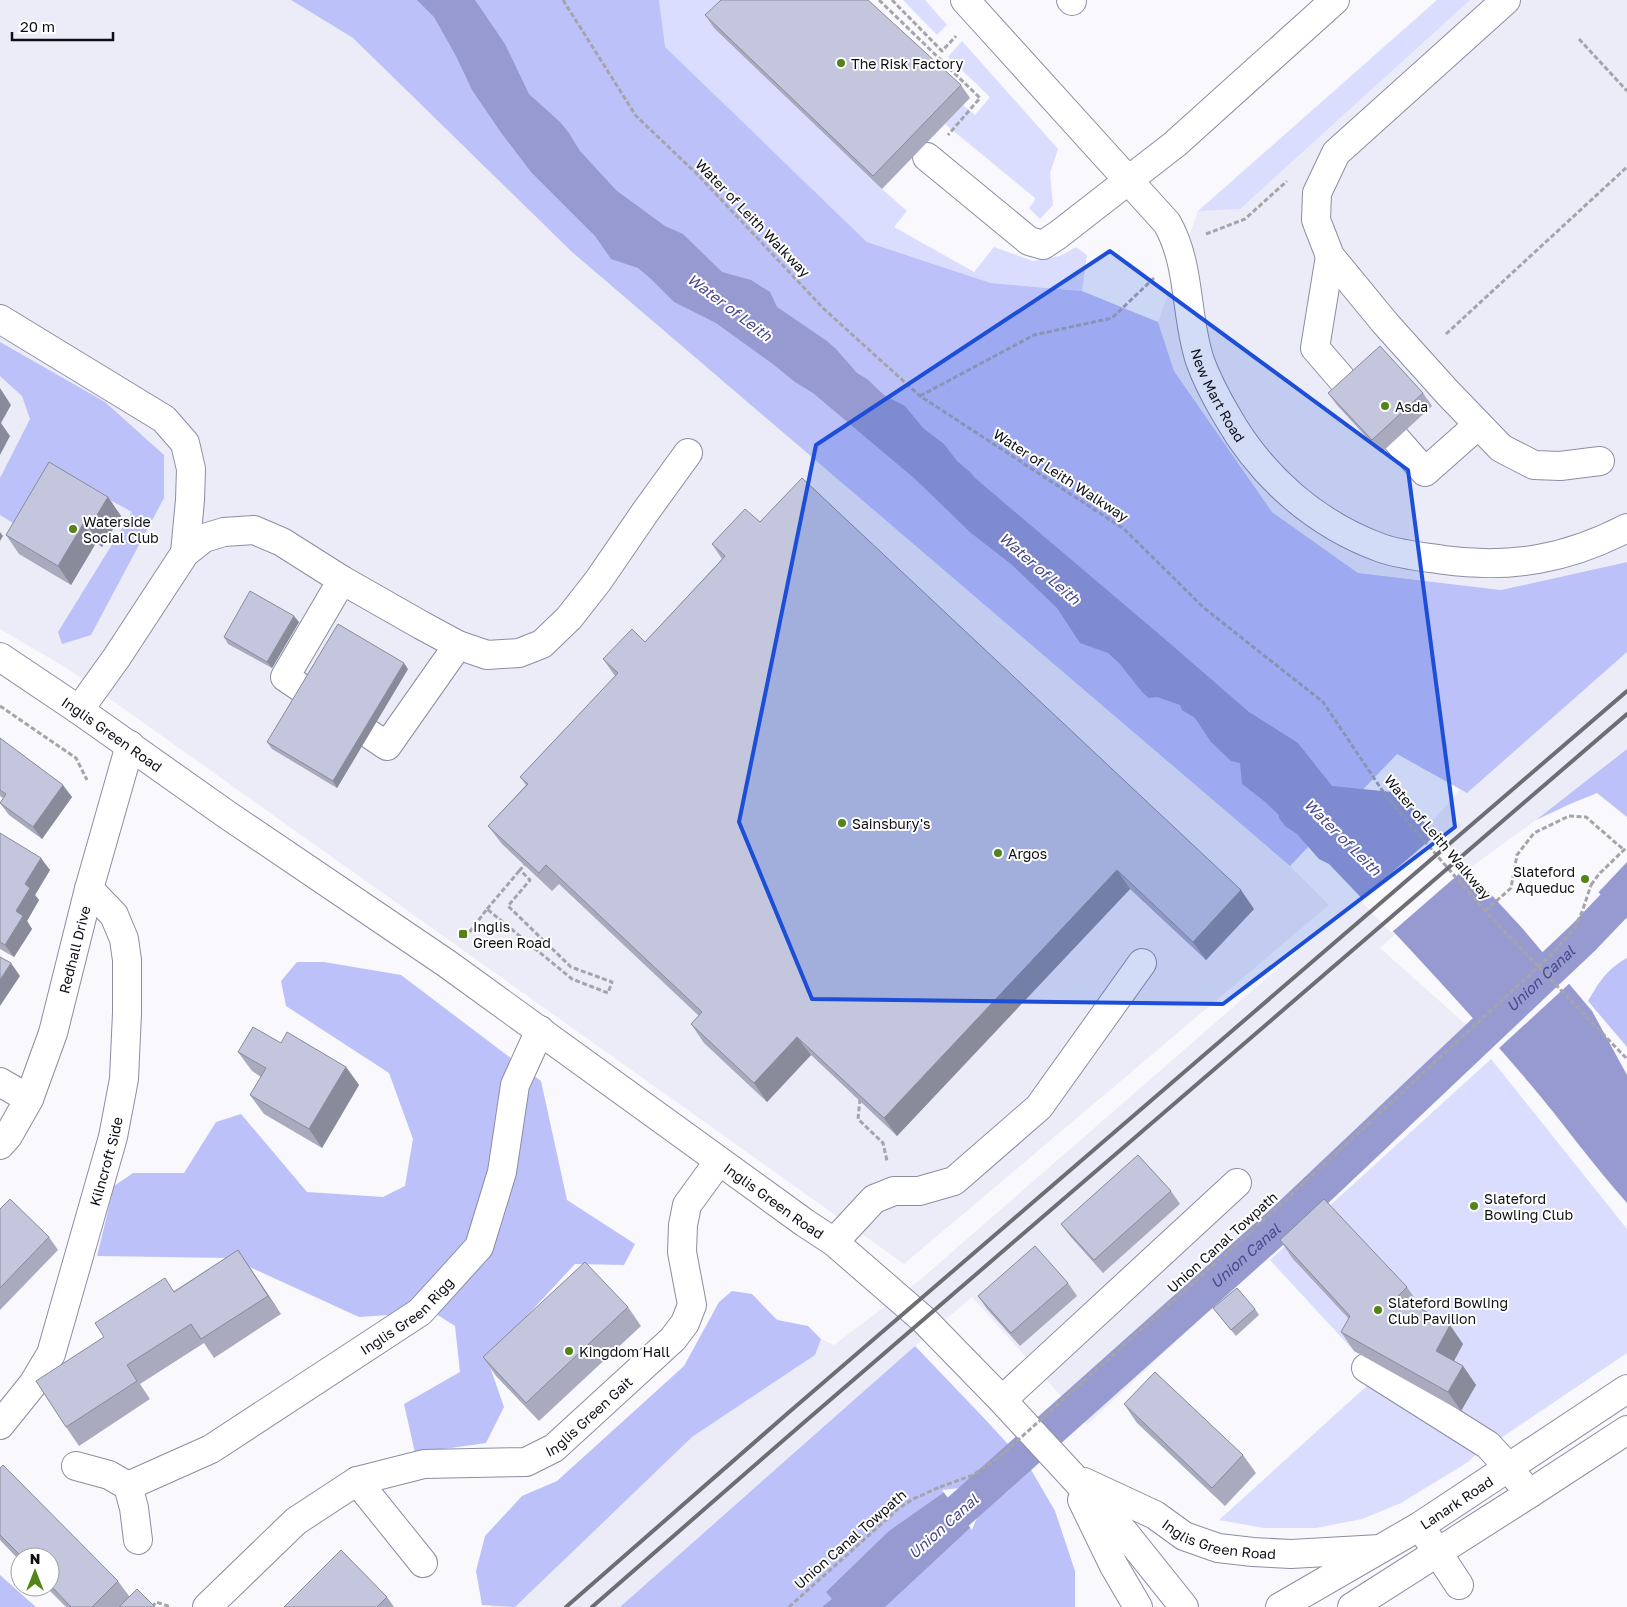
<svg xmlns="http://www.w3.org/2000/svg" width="1627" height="1607" viewBox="0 0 1627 1607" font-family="'Golos Text',sans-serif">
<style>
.built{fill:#ebecf8}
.green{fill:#daddfe}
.forest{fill:#bdc1f9}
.water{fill:#979ad0}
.pier{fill:#f8f8fd}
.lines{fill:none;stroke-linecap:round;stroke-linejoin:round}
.canal{stroke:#979ad0;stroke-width:35}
.minor-casing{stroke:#8c8da3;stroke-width:30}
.major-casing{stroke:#8c8da3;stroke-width:30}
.path{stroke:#a4a4aa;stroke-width:3;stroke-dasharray:5 2.5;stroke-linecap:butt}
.minor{stroke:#fff;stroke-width:28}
.major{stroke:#fff;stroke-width:28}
.rail{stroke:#6d6d74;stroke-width:4}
.path-bridge{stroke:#a4a4aa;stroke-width:3;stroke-dasharray:5 2.5;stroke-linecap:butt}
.wall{fill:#a9aabe}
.shaded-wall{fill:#898b9b}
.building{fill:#c4c6dd;stroke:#898b9b}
.marked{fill:#1d4ed8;fill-opacity:0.2;stroke:#1d4ed8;stroke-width:4;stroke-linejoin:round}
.poi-dot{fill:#538417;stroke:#fff;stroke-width:2}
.labels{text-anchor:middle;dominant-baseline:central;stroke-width:4;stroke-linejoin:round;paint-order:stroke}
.poi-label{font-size:14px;fill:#0f0f17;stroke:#fff;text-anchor:start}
.street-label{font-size:14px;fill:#0f0f17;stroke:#fff}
.water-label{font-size:15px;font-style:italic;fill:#4a488d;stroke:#fff}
</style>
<rect width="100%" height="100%" fill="#f8f8fd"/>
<g class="built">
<polygon points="0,0 291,0 353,38 572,252 1290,866 1329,905 904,1264 68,669 0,629"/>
<polygon points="1444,0 1627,0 1627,562 1501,590 1358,573 1272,512 1174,371 1158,322 1198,211"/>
<polygon points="1627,632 1627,749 1536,820 1456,878 1380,948 1490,1046 1087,1425 972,1297 915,1346 851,1475 739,1607 490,1607 532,1570 767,1314 834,1345 920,1280 1341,913 1358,900 1426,829 1498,745"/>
</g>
<g class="green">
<polygon points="659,0 743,0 882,189 907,211 894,227 974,272 994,247 1033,261 1060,256 1076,247 1087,255 1082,291 991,283 867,242 664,47"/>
<polygon points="903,0 925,0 947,25 937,35"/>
<polygon points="1437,0 1470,0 1240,209 1198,211"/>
<polygon points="962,41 1058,149 1050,173 1053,205 1040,219 1029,208 1034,202 1035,198 945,124 963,105 975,115 990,97 948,57"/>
<polygon points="1491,1059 1627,1229 1627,1353 1498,1440 1461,1411 1354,1351 1270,1260"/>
<polygon points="1370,1383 1481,1449 1468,1462 1401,1503 1362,1519 1316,1528 1264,1528 1219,1520"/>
</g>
<g class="forest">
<polygon points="291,0 659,0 665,47 867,242 991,283 1082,291 1158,322 1174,371 1272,512 1358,573 1501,590 1627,562 1627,652 1467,793 1397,754 1290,866 572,252 353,38"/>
<polygon points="0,342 105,402 164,455 164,498 91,635 62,644 58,632 132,512 62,474 13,523 0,515 0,478 30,419 22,396 0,376"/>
<polygon points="1627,749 1627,817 1597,793 1570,804 1536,820"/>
<path d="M 1627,958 L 1627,1047 L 1588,1001 C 1599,982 1607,969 1627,958 Z"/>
<polygon points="297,962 324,962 401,975 541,1081 567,1200 635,1244 624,1265 575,1264 509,1335 489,1364 504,1407 486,1443 415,1453 404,1404 460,1372 455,1326 433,1312 359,1317 230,1258 97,1256 114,1186 133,1173 184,1173 216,1122 241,1114 307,1192 383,1197 405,1186 413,1139 389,1073 286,1006 281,981"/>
<polygon points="732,1291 752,1294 777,1320 808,1326 821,1339 815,1355 692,1437 515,1607 482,1605 476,1571 485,1536 522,1496 557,1481 684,1366 719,1302"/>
<polygon points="915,1346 982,1416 1030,1468 1055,1511 1075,1571 1075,1607 620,1607"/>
<polygon points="0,1575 36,1607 0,1607"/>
</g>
<g class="water">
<path d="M 417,0 L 475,0 L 505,44 L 529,94 L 560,122 L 569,133 L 580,151 L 617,191 L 665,226 L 683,234 L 722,272 L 751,280 L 770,292 L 777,307 L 827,341 L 836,349 L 857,373 L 867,379 L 884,395 L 905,406 L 923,428 L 944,444 L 957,461 L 970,472 L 975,478 L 1166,640 L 1249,712 L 1298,743 L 1332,786 L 1402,793 L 1425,823 L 1523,929 L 1592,1011 L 1627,1075 L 1627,1203 C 1593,1165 1564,1124 1531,1085 C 1467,1009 1398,936 1329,864 L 1319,859 L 1297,834 L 1285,826 L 1279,818 L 1279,815 L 1264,801 L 1242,784 L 1240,763 L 1231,761 L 1211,742 L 1195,718 L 1182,710 L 1180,705 L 1157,697 L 1149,698 L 1143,693 L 1119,663 L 1108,653 L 1080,643 L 1057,608 L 1011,564 L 971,533 L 915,479 L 813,393 L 795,382 L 774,365 L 716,323 L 674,302 L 651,279 L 638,268 L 611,259 L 595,236 L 531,172 L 502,134 L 472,90 L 456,56 L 434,17 Z"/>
<polygon points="1627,862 1627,926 1593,898"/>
<polygon points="987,1487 970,1528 885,1607 822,1607 832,1599 826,1592 889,1531 943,1493"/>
</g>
<g class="pier">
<polygon points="1438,833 1468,866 1391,933 1360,900"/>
<polygon points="1596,890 1627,919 1627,929 1623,932 1583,940 1582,937 1584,913 1591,896"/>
<polygon points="1547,953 1571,982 1497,1050 1472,1022"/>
<polygon points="986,1485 989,1488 972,1530 942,1490"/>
</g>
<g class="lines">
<path class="canal" id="s1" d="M 951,1518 L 1287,1218 L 1584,937 L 1627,892"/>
<defs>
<g id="minor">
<path id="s2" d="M 965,0 L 1167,223 C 1191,265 1185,316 1200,361 C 1207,380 1217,399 1227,416 C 1261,476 1315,524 1381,548 C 1401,555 1424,557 1444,560 C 1511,569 1567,559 1627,528"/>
<polyline points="1071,0 1072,1"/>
<polyline points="1506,0 1336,153 1317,193 1316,220 1330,256 1385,323 1447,392 1501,448 1534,465 1560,466 1600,461"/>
<polyline points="927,157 1029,241 1043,245 1058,235 1175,144 1335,0"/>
<polyline points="1330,256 1315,348 1353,392"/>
<polyline points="0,319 164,419 185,443 191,469 190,500 185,553"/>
<polyline points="1396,439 1425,472 1478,425"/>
<polyline points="342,580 285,677 387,746 458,645"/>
<path id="s3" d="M 0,657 L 79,710 L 226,814 L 446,963 L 805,1223 L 834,1242 L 924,1320 L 1002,1400 L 1124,1532 L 1184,1607"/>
<polyline points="79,710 117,657 185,553 204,538 224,532 254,530 282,542 342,580 421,625 458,645 487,655 519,653 542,644 569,618 598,581 646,511 688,453"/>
<polyline points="0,1082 29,1099"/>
<path id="s4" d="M 0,1145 L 8,1136 L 29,1099 L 53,1033 L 89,889 L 130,745"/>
<polyline points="834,1242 874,1199 894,1191 919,1191 954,1181 1039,1107 1142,963"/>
<polyline points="1366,1368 1488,1445 1509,1468 1529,1494"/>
<polyline points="1002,1400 1237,1183"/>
<path id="s5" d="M 0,1425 L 33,1384 L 51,1354 L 113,1137 L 124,1079 L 127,1013 L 127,960 L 124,939 L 114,915 L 89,889"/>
<polyline points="76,1466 109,1475 128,1486 134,1508 138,1540"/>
<polyline points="357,1481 423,1563"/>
<path id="s6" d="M 1084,1482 L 1155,1515 L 1184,1536 L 1218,1548 L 1253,1552 L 1291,1554 L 1380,1549"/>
<path id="s7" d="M 128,1486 L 211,1449 L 420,1312 L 479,1247 L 502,1172 L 515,1085 L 540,1030"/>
<polyline points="1082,1500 1114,1566 1138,1607"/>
<polyline points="1420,1526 1459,1585"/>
<path id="s8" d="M 207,1607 L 296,1521 L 357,1481 L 424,1464 L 526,1462 L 554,1448 L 673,1339 L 685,1323 L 692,1305 L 682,1252 L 683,1225 L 687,1205 L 719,1161"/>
</g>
<g id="major">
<path id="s9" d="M 1280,1607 L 1420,1526 L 1627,1389"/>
<polyline points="1352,1607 1529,1494 1627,1430"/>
</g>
</defs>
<use href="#minor" class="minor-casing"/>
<use href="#major" class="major-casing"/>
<g class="path">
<polyline points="563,0 636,116 697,174 824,309 920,396 1124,529 1204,608 1323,702 1388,799 1485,911 1627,1059"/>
<polyline points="879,0 980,98 948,135"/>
<polyline points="892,0 942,51 956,36"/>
<polyline points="1579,39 1627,91"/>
<polyline points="1206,234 1245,219 1287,181"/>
<polyline points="1446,334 1627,167"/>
<polyline points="920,396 1034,335 1112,318 1154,278"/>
<polyline points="0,706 76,758 87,780"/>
<polyline points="1591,885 1599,874 1627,847"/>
<polyline points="487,909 520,870"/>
<polyline points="1485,911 1511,888 1517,855 1534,833 1569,816 1586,817 1624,850"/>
<polyline points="465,938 487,909 572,979 608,993 612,982 571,967 508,906 530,880 520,870 527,862"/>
<polyline points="860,1099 858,1119 883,1143 887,1161"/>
<polyline points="152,1607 156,1602 171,1607"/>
<polyline points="789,1607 898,1509 913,1499 940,1487"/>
</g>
<use href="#minor" class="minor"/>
<use href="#major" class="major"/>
<g class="rail">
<polyline points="566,1607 788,1413 1627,691"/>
<polyline points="592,1607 801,1425 1627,714"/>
</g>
<polyline class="path-bridge" points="940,1487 973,1475 998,1458 1277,1208 1554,952 1575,927 1582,912 1591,885"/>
</g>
<g class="wall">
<polygon points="705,15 961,85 970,98 882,189 714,28"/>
<polygon points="1328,393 1423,393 1432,406 1381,453 1337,405"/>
<polygon points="108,497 121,516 102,547 96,543 71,585 19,554 6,535"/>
<polygon points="760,522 1254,909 1206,960 1130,889 897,1136 811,1055 767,1102 704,1043 691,1024 699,1016 559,884 552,891 502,844 488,826 526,785 520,777 615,676 603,659 645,642 722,559 712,544"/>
<polygon points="299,622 272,668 228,644 224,637"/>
<polygon points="408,669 337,788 272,749 267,742"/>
<polygon points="0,738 72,797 42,839 9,815 0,803 3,798 0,796"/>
<polygon points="0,833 50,870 35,895 39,900 27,921 32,929 14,957 0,949"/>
<polygon points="281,1043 346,1067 359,1085 322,1148 264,1114 250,1095 261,1077 252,1071 238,1052"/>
<polygon points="1171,1191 1180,1204 1103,1273 1070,1236 1061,1224"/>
<polygon points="0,1209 49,1237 58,1250 0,1310"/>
<polygon points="1280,1240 1407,1287 1420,1306 1418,1307 1463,1344 1454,1361 1463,1366 1476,1385 1461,1411 1354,1351 1341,1332 1349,1319 1293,1259"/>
<polygon points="238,1250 281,1314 214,1358 204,1343 140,1384 150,1399 79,1446 66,1427 174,1291"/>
<polygon points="1068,1283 1077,1296 1020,1346 987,1309 978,1296"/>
<polygon points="628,1307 641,1326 539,1421 496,1376 483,1357"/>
<polygon points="1213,1308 1255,1309 1259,1315 1236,1336"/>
<polygon points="1124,1404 1243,1455 1256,1473 1225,1506 1137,1423"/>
<polygon points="0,1468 118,1581 129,1596 155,1607 66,1607 46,1587 50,1587 50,1557 20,1557 20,1561 0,1540"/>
<polygon points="387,1597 394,1607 284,1607"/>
</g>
<g class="shaded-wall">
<polygon points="0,388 11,405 1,423 10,436 0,455"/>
<polygon points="108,497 121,516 102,547 89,528"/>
<polygon points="83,524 96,543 71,585 58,566"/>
<polygon points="0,532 3,536 0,541"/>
<polygon points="294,616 299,622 272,668 267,662"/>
<polygon points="404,663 408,669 337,788 333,781"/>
<polygon points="63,785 72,797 42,839 33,827"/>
<polygon points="41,858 50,870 35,895 39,900 27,921 32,929 14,957 5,945 25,884"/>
<polygon points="1117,870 1130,889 897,1136 884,1118"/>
<polygon points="1241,890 1254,909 1206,960 1193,942"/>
<polygon points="11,963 20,976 0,1006 0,980"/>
<polygon points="797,1037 811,1055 767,1102 754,1083"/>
<polygon points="346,1067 359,1085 322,1148 309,1129"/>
<polygon points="238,1250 251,1269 281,1314 268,1296"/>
<polygon points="1450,1325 1463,1344 1449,1370 1436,1351"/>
<polygon points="1463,1366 1476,1385 1461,1411 1448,1392"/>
</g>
<g class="building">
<polygon points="721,0 868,0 961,85 873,176 705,15"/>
<polygon points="1380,346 1423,393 1372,440 1328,393"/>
<polygon points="49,462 108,497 89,528 83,524 58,566 6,535"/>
<polygon points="802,478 1241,890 1193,942 1117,870 884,1118 797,1037 754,1083 691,1024 702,1012 546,865 539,873 488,826 528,784 520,777 618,673 603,659 632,629 645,642 718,564 725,556 712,544 745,509 760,522"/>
<polygon points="250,591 294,616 267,662 224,637"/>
<polygon points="338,624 404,663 333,781 267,742"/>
<polygon points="0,738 63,785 33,827 0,803 6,794 0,790"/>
<polygon points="0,833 41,858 25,884 30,888 16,911 23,916 5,945 0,942"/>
<polygon points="0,957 11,963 0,980"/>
<polygon points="253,1027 281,1043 287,1032 346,1067 309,1129 250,1095 266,1068 238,1052"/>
<polygon points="1138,1155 1171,1191 1094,1260 1061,1224"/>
<polygon points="10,1199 49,1237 0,1288 0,1209"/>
<polygon points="1324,1199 1407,1287 1398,1296 1450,1325 1436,1351 1463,1366 1448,1392 1341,1332 1350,1316 1280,1240"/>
<polygon points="1035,1246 1068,1283 1011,1333 978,1296"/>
<polygon points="238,1250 268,1296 201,1339 191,1324 127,1365 137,1381 66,1427 36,1381 104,1337 95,1323 165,1278 174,1292"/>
<polygon points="585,1262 628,1307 526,1403 483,1357"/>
<polygon points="1237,1288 1255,1309 1231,1330 1213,1308"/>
<polygon points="1155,1372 1243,1455 1212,1488 1124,1404"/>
<polygon points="3,1465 118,1581 92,1607 71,1607 50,1585 50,1557 22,1557 0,1535 0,1468"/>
<polygon points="341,1550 387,1597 377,1607 284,1607"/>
<polygon points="137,1589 155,1607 119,1607"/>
</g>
<path class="marked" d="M 1110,251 L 1408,470 L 1455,827 L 1223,1004 L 812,999 L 739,822 L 816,445 Z"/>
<g class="poi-dot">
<circle cx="841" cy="63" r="5"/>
<circle cx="1385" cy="406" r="5"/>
<circle cx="73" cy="529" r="5"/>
<circle cx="842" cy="823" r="5"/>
<circle cx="998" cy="853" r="5"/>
<circle cx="1585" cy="879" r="5"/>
<rect x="458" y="929" width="10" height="10" rx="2.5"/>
<circle cx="1474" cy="1206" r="5"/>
<circle cx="1378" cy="1310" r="5"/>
<circle cx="569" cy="1351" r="5"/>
</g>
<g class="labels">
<g class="poi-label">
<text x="851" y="63">The Risk Factory</text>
<text x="1395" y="406">Asda</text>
<text x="83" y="521">Waterside<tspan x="83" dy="16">Social Club</tspan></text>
<text x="852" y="823">Sainsbury's</text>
<text x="1008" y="853">Argos</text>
<text x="1575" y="871" text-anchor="end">Slateford<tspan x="1575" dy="16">Aqueduc</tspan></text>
<text x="473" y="926">Inglis<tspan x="473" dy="16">Green Road</tspan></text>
<text x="1484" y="1198">Slateford<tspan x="1484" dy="16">Bowling Club</tspan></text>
<text x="1388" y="1302">Slateford Bowling<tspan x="1388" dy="16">Club Pavilion</tspan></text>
<text x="579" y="1351">Kingdom Hall</text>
</g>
<g class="street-label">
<text transform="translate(753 218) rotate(46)">Water of Leith Walkway</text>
<text stroke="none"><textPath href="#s2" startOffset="482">New Mart Road</textPath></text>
<text transform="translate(1061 475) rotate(33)">Water of Leith Walkway</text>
<text stroke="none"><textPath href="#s3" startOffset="136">Inglis Green Road</textPath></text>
<text transform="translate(1438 837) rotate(50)">Water of Leith Walkway</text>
<text stroke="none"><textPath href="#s4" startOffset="211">Redhall Drive</textPath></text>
<text stroke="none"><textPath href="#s5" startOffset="288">Kilncroft Side</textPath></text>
<text stroke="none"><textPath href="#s3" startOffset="946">Inglis Green Road</textPath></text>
<text transform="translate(1222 1242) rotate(-42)">Union Canal Towpath</text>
<text stroke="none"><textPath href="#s7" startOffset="328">Inglis Green Rigg</textPath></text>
<text stroke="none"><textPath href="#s8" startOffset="446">Inglis Green Gait</textPath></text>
<text stroke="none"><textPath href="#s9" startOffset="205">Lanark Road</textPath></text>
<text stroke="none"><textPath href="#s6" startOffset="149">Inglis Green Road</textPath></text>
<text transform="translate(850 1539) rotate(-41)">Union Canal Towpath</text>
</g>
<g class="water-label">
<text transform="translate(730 307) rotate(37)">Water of Leith</text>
<text transform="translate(1040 568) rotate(41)">Water of Leith</text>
<text transform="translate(1343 837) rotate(45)">Water of Leith</text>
<text stroke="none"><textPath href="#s1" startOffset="799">Union Canal</textPath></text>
<text stroke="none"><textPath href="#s1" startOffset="394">Union Canal</textPath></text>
<text transform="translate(943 1526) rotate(-42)">Union Canal</text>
</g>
</g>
<g transform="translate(35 1572)"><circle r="24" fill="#ffffff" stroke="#9f9fa2"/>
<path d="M0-4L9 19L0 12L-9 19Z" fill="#538417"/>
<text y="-8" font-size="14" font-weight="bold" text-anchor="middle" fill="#0f0f17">N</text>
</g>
<path d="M12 32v8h101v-8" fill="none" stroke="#0f0f17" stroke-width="2.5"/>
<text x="20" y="32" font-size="15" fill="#0f0f17" stroke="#ffffff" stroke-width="4" paint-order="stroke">20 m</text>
</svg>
